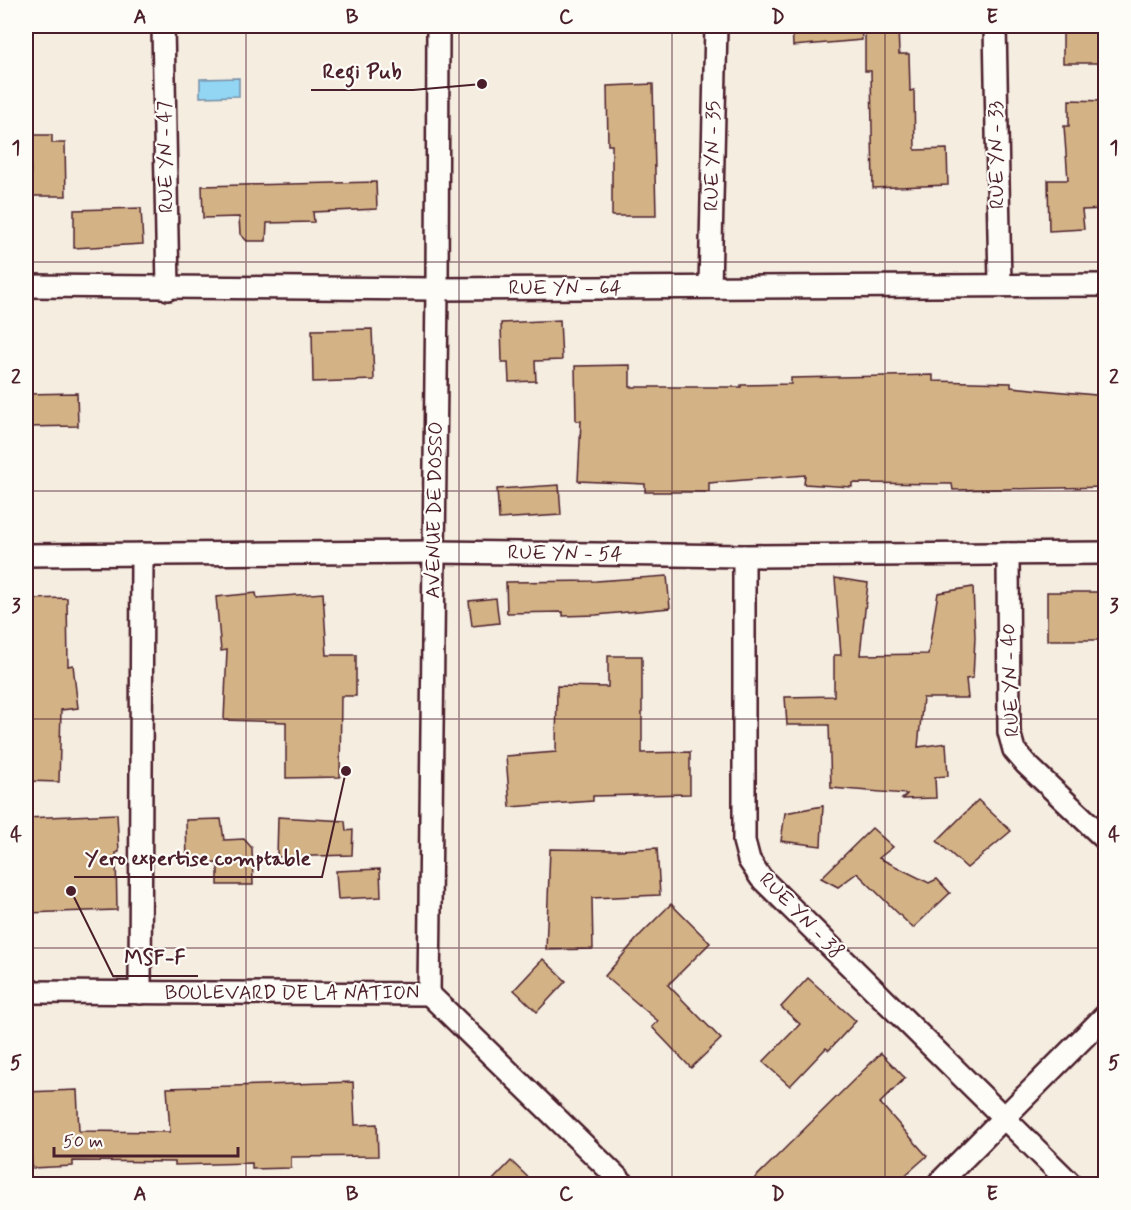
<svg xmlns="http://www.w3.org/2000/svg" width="1131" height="1210" viewBox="0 0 1131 1210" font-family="Mynerve,sans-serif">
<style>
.water{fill:#92d6f4;stroke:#758da4;stroke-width:1.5}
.building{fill:#d3b286;stroke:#4a1f2b;stroke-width:1.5}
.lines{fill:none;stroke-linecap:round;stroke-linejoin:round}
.street-casing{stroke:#4a1f2b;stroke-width:26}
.street{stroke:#fdfcf7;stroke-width:21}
.grid{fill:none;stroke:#4a1f2b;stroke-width:1.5;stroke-opacity:0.55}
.labels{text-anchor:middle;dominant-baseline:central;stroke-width:4.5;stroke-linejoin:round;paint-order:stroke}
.street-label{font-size:20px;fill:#4a1f2b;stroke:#fdfcf7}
.leader{fill:none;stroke:#4a1f2b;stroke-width:2}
.callout-dot{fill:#4a1f2b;stroke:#fdfcf7;stroke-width:2}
.callout-label{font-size:21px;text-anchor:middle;font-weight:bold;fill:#4a1f2b;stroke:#fdfcf7;stroke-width:4.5;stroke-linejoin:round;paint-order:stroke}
.neatline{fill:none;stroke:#4a1f2b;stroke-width:2}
.grid-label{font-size:20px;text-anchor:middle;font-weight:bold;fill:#4a1f2b}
</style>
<rect width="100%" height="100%" fill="#f5ede0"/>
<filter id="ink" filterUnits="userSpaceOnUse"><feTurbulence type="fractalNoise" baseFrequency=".0167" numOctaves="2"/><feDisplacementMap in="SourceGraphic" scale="12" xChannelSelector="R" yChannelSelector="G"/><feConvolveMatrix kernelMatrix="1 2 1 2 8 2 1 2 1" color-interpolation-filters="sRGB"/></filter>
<g filter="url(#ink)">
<polygon class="water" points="239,78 239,96 200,97 200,79"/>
<g class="building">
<polygon points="792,26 861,26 862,40 793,46"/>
<polygon points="865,26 898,26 899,54 909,54 910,91 914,90 915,150 947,149 948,185 873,188 871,71 865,71"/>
<rect x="1063" y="26" width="43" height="37"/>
<polygon points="653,84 656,216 612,216 612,145 608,145 607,86"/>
<polygon points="1069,100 1106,101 1106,209 1082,210 1084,229 1049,231 1048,180 1068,180 1064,126 1069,126"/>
<polygon points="30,135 52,135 52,143 65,143 66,196 31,196"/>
<polygon points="376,182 377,209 313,212 314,222 267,223 266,241 247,241 240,234 239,217 203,218 202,186"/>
<polygon points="141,208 143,244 74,248 74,210"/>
<polygon points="560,320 562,360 535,361 536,381 509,382 508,362 502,362 501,323"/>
<polygon points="372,329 374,380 313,382 312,330"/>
<polygon points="630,365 630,387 741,387 741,385 791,384 791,378 933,375 933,381 1011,383 1011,387 1106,396 1106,487 953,490 952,484 852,483 852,487 804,484 805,475 709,483 709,492 645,492 645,484 578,481 581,421 576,421 575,366"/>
<polygon points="77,393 78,426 26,427 26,394"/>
<polygon points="559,485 561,515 499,519 497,489"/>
<polygon points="667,576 670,608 596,615 563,616 563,612 507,613 506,582 596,581"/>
<polygon points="835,578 868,583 860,655 928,654 938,593 973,587 975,637 973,678 966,679 968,698 923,698 918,747 946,743 948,776 935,777 936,798 902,799 907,794 831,788 829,725 787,725 785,697 834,696 834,655 841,655"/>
<rect x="1047" y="592" width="59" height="48"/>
<polygon points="256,593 257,598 323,593 327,655 356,655 356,696 341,696 340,777 286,778 286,722 224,720 227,650 221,651 216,597"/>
<polygon points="67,598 68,666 73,665 78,708 61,710 59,782 26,781 26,599"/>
<polygon points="496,598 499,623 472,626 469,601"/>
<polygon points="608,656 642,656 642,753 690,752 690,794 593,796 593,801 510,807 506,756 556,752 557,686 608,687"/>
<polygon points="978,800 1011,831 967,868 937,841"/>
<polygon points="823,806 821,846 781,841 785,813"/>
<polygon points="117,814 119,852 116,853 117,910 26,913 26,818"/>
<polygon points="278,817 345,821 346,831 353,830 352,855 277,857"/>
<polygon points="221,819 224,840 244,839 252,848 253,885 218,885 218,863 187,864 186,820"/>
<polygon points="872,828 893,847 879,858 929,883 937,879 950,893 913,928 857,873 838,887 821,878"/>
<polygon points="657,848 660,895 592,898 593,949 546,950 550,849 618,850"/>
<polygon points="380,869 381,897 338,899 336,871"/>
<polygon points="671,904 710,943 668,985 721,1039 691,1068 652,1027 658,1021 605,976 641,934"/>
<polygon points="543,959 566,981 537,1012 514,990"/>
<polygon points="808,978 856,1021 829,1050 826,1048 790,1086 763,1062 800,1024 781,1007"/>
<polygon points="881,1053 905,1078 880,1103 927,1156 894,1185 748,1185"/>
<polygon points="353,1082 355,1125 377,1124 378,1156 291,1157 291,1168 252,1169 252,1163 175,1165 175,1162 73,1161 73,1166 32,1168 30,1128 26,1128 26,1092 77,1090 79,1131 170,1132 167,1088"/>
<polygon points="511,1161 536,1185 488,1185"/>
</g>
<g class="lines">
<defs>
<g id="street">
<polyline points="163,26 168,289"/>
<polyline points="995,26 1000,285"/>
<polyline points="26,286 437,289 1106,285"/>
<polyline points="710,287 716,26"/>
<polyline points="1008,554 1009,732 1014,750 1026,764 1106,840"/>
<polyline points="26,555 434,552 744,556 1106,553"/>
<polyline points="744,556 744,841 749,860 761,878 1071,1184"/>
<polyline points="26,992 429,994 624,1184"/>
<polyline points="140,993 142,554"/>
<polyline points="429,994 437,289 438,26"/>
<polyline points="938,1184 1106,1015"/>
</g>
</defs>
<use href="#street" class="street-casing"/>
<use href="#street" class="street"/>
</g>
</g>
<path class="grid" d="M 246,26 L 246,1184M 459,26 L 459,1184M 672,26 L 672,1184M 885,26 L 885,1184M 26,262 L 1106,262M 26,491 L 1106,491M 26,719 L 1106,719M 26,948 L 1106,948"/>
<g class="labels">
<g class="street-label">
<text transform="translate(997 155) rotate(-91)">RUE YN - 33</text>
<text transform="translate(713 156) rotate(-89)">RUE YN - 35</text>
<text transform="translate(166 157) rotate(-91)">RUE YN - 47</text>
<text x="565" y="288">RUE YN - 64</text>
<text transform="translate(435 510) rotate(-89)">AVENUE DE DOSSO</text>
<text transform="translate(565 554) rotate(1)">RUE YN - 54</text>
<text transform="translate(1011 680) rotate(-92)">RUE YN - 40</text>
<text transform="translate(801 916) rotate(46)">RUE YN - 38</text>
<text x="292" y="993">BOULEVARD DE LA NATION</text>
</g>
</g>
<path class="leader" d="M482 84L413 90H311M346 771L322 877H74M71 891L113 976H198"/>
<g class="callout-dot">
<circle cx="482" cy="84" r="6"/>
<circle cx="346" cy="771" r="6"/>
<circle cx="71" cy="891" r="6"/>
</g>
<g class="callout-label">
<text x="362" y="78">Regi Pub</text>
<text x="198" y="865">Yero expertise comptable</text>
<text x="155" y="964">MSF-F</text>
</g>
<rect width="1131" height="1210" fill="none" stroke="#fdfcf7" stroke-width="66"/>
<path d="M54 1147v9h184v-9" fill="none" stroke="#4a1f2b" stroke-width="3"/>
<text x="63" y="1147" font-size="18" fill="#4a1f2b" stroke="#fdfcf7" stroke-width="4.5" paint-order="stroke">50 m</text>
<rect x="33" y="33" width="1065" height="1144" class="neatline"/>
<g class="grid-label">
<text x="140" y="23">A</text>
<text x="352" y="23">B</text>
<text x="566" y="23">C</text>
<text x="778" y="23">D</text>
<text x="992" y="23">E</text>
<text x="16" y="154">1</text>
<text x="1114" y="154">1</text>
<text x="16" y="383">2</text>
<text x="1114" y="383">2</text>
<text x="16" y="612">3</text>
<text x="1114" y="612">3</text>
<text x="16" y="841">4</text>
<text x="1114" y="841">4</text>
<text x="16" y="1069">5</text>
<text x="1114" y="1069">5</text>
<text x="140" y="1200">A</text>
<text x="352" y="1200">B</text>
<text x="566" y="1200">C</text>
<text x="778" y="1200">D</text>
<text x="992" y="1200">E</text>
</g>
</svg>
